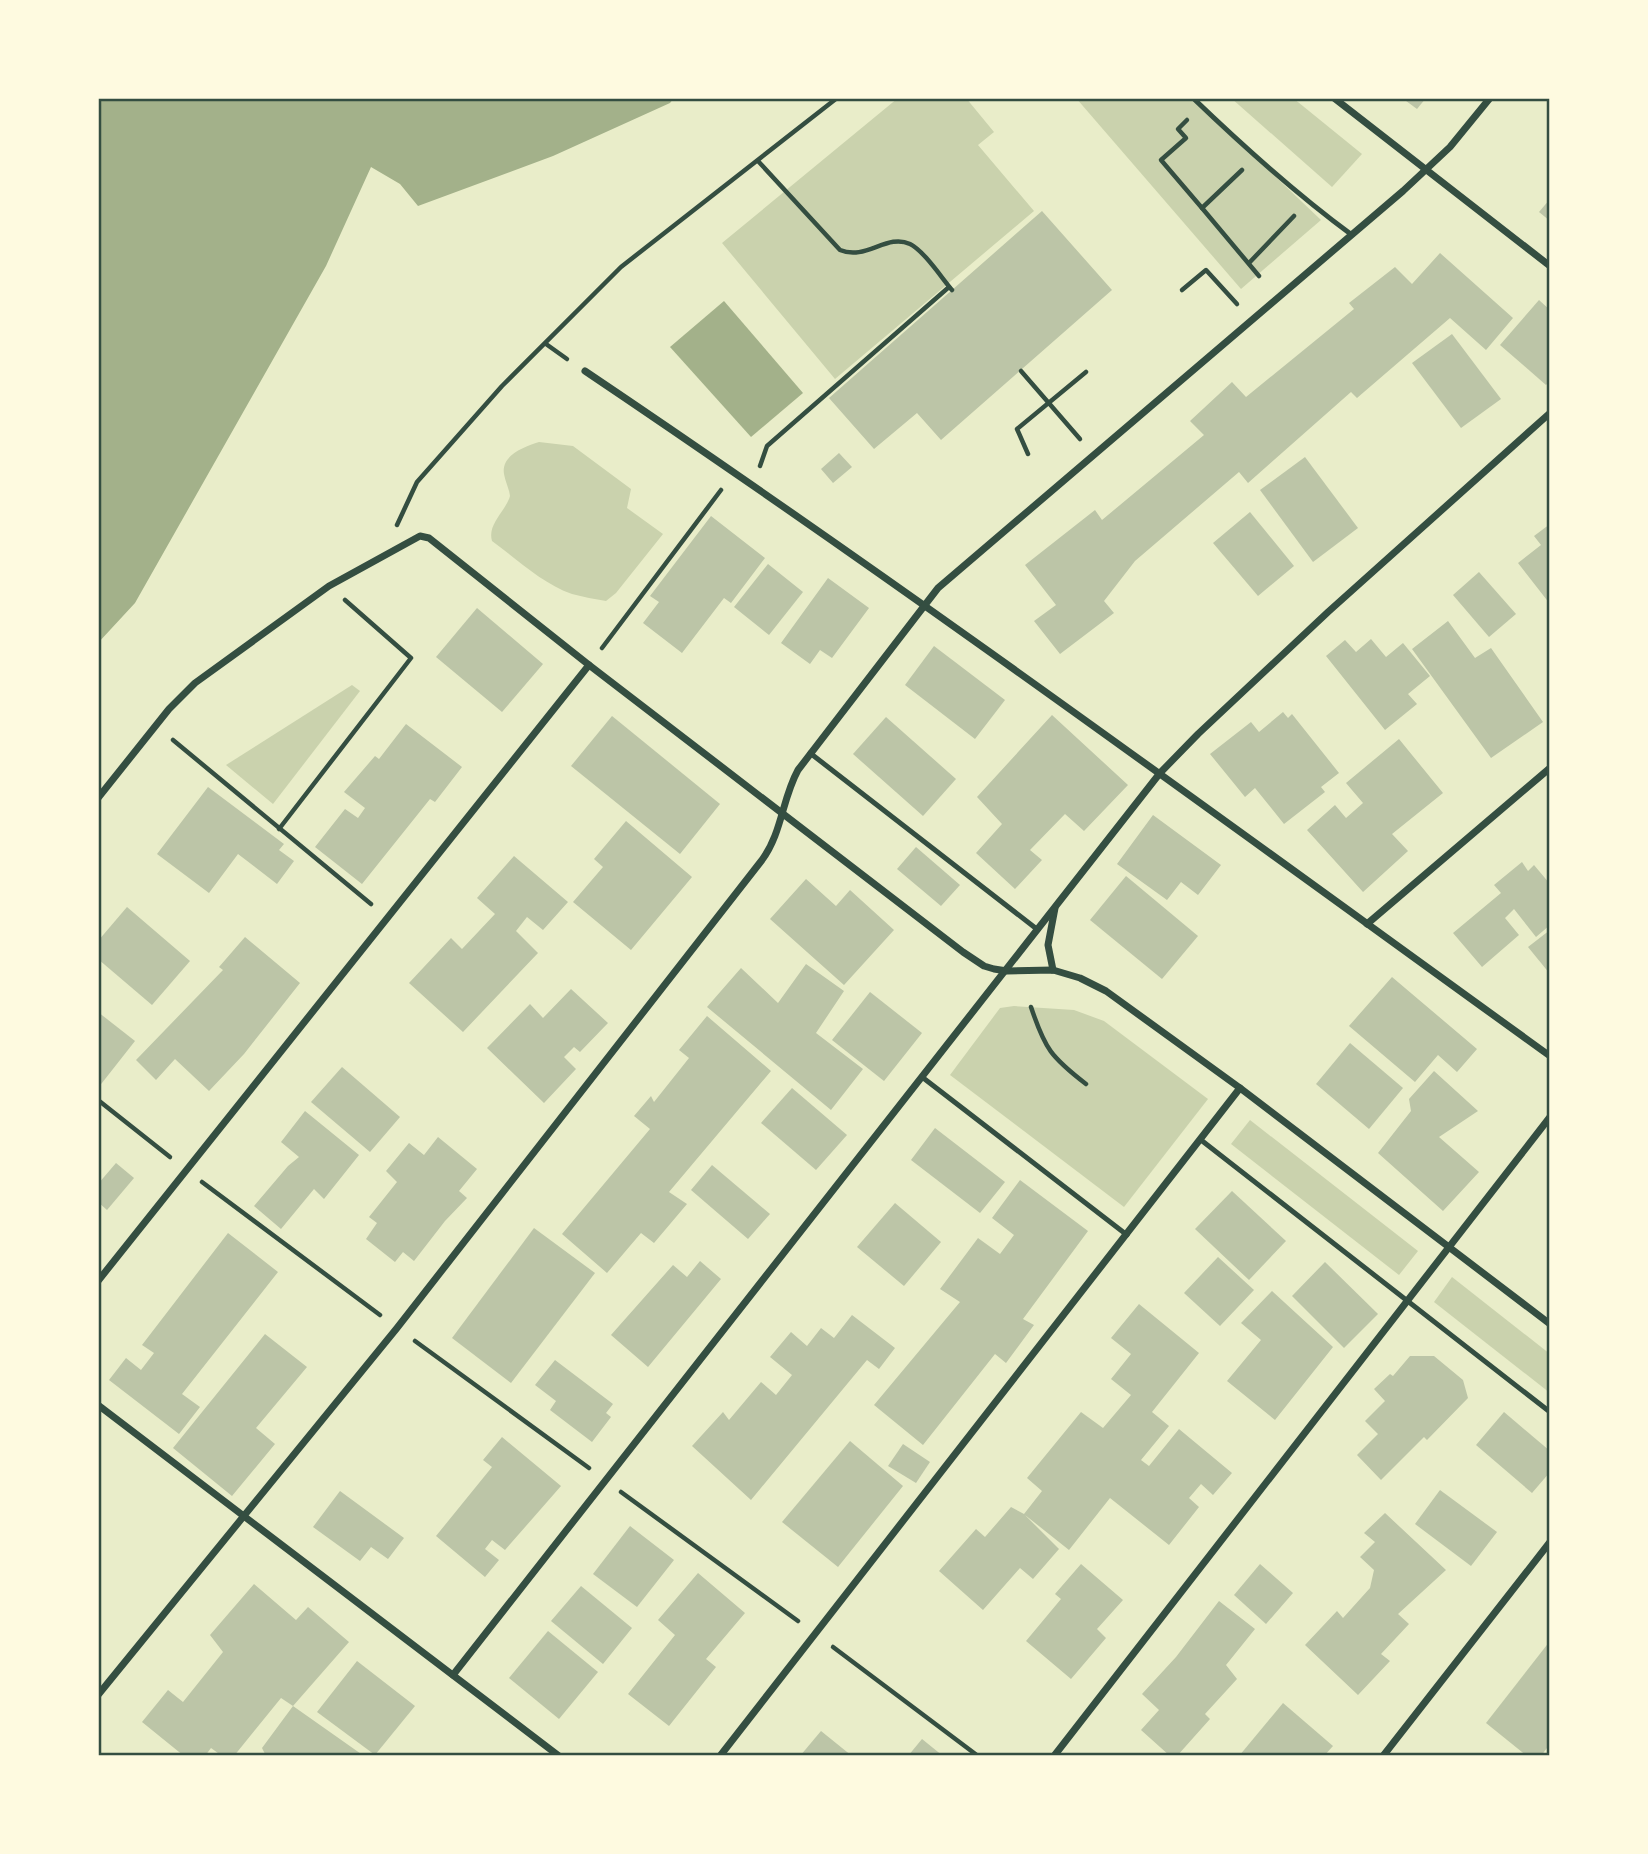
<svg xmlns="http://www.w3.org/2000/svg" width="1648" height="1854" viewBox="0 0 1648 1854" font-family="Arial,sans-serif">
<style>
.green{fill:#cad2ad}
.water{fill:#a3b18a}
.building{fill:#bcc5a7}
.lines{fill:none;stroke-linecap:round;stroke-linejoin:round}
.path{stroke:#344e41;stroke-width:4.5}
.service{stroke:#344e41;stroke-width:5}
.minor{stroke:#344e41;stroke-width:7}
.neatline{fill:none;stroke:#344e41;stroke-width:2.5}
</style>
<rect width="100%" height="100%" fill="#e9edc9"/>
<g class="green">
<polygon points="898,98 966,98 994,132 978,145 1034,211 835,379 722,243"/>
<polygon points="1076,98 1193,98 1321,220 1241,289"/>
<polygon points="1231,98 1293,98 1362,154 1332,187"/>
<path d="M 539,442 L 573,446 L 631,489 L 627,508 L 663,534 L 616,593 L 606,601 C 595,599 583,597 572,594 C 543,584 517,559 492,541 C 487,524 506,511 510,496 C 509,488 505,481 504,474 C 501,455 524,447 539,442 Z"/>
<polygon points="352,685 360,691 273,804 226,765"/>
<polygon points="1014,1006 1074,1010 1104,1021 1208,1099 1124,1207 950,1075 1000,1008"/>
<polygon points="1250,1120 1418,1251 1399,1275 1231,1144"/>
<polygon points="1452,1277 1550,1354 1550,1393 1434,1302"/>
</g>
<g class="water">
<polygon points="98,98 674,98 670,103 553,156 418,206 400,184 371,167 326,266 135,603 98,643"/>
<polygon points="724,301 803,393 751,437 670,347"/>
</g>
<g class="building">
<polygon points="1402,98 1426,98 1417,109"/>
<polygon points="1550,199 1550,221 1539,212"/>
<polygon points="1042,211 1112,290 941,440 917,413 874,449 829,398"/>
<polygon points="1440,253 1513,318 1486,350 1450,318 1357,398 1351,392 1248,483 1239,472 1135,561 1104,601 1114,613 1060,654 1034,621 1056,605 1025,565 1095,510 1102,520 1204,435 1190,421 1232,382 1246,397 1354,309 1349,303 1395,267 1412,284"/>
<polygon points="1539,300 1550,310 1550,381 1546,385 1500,345"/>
<polygon points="1452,334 1501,399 1461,428 1412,363"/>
<polygon points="839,453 852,467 833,483 821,469"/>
<polygon points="1305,457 1358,528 1313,562 1260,490"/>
<polygon points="1250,512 1294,566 1258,596 1213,543"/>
<polygon points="711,516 765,558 731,603 724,598 682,653 643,623 659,602 650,596"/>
<polygon points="1550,524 1550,604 1518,563 1541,545 1534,536"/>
<polygon points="768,564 803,592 769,635 734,607"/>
<polygon points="1479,572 1516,614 1489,637 1453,595"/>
<polygon points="828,578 869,608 832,658 820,650 810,664 781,643"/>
<polygon points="477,608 543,664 502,712 436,657"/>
<polygon points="1448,621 1475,658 1491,648 1543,722 1491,758 1412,649"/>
<polygon points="1371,639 1386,657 1403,643 1430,676 1408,694 1417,704 1385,730 1326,656 1345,640 1356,652"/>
<polygon points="934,646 1005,700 975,739 905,685"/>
<polygon points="1283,712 1288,718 1292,714 1339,773 1321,787 1325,792 1284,824 1255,788 1245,797 1210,754 1251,722 1259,732"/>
<polygon points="1052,715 1128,785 1084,831 1065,814 1030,850 1042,860 1015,889 976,853 1002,824 977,797"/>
<polygon points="612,716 720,804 680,854 571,766"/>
<polygon points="886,717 956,779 923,816 853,754"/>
<polygon points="406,724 462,767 435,802 430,799 362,884 315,847 345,809 358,818 365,808 344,792 375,756 379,759"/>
<polygon points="1399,739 1443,793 1392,834 1408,851 1363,892 1307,830 1335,805 1346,818 1363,803 1346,783"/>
<polygon points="208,787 284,844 279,850 294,861 277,884 238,854 209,893 157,854"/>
<polygon points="1153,815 1221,865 1198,895 1181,882 1167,900 1117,864"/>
<polygon points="626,821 692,877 631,950 573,902 603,867 594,859"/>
<polygon points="916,847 960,885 941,906 897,869"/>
<polygon points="514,856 568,902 543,930 527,917 516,931 538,953 463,1032 409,983 451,938 462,949 495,914 477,898"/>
<polygon points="1522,862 1528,871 1534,865 1550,884 1550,925 1536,937 1514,909 1505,918 1519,935 1482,967 1453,933 1501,893 1494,885"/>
<polygon points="1126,876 1198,936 1162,979 1090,920"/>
<polygon points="806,879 836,906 850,890 894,930 844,985 770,919"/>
<polygon points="127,907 190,961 152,1005 98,959 98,941"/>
<polygon points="1550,930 1550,974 1528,947"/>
<polygon points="245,937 300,983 244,1054 209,1091 175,1059 156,1080 136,1060 223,970 219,967"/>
<polygon points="806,964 844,991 816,1033 863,1069 831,1110 707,1007 741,968 778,1003"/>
<polygon points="1392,977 1477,1049 1457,1072 1438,1055 1415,1082 1349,1026"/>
<polygon points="571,989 608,1023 580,1052 574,1047 564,1057 576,1069 544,1103 487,1048 530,1004 543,1018"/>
<polygon points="870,992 922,1033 884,1081 832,1040"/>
<polygon points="98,1012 135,1041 98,1088"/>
<polygon points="707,1016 771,1071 669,1192 687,1204 654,1243 641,1233 607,1273 562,1234 650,1129 634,1116 651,1096 654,1102 689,1058 679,1050"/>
<polygon points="1350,1043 1403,1088 1369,1129 1316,1084"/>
<polygon points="342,1067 400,1117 370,1152 311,1102"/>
<polygon points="1434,1071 1478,1111 1439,1137 1479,1172 1443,1211 1378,1153 1411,1111 1409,1099"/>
<polygon points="792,1088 847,1135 816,1170 761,1123"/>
<polygon points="305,1111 359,1155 324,1199 314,1189 281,1229 254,1206 288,1166 299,1157 281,1142"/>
<polygon points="935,1128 1005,1182 980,1213 911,1160"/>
<polygon points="438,1137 477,1169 459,1191 467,1198 445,1221 414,1261 403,1252 395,1262 366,1239 377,1223 369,1217 397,1182 386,1171 409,1143 424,1155"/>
<polygon points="116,1163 134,1178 107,1210 98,1202 98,1184"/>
<polygon points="712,1165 770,1214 748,1239 691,1190"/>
<polygon points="1020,1180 1088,1231 1023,1319 1034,1325 1006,1363 995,1354 923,1445 874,1405 960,1302 940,1289 978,1238 1000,1254 1014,1235 992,1218"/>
<polygon points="1232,1191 1286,1241 1249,1280 1195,1229"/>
<polygon points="895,1203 941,1242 904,1286 857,1247"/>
<polygon points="534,1228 595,1273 511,1383 452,1338"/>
<polygon points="228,1233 278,1272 182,1394 200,1407 179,1434 109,1380 126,1358 141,1370 154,1353 142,1345"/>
<polygon points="1218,1257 1254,1290 1220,1326 1184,1293"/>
<polygon points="700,1261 721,1279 648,1367 611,1335 673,1265 687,1277"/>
<polygon points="1325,1262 1378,1314 1344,1348 1292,1296"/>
<polygon points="1272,1291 1333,1347 1275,1420 1227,1381 1261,1340 1241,1323"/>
<polygon points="1139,1304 1199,1353 1152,1412 1169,1426 1141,1460 1149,1466 1179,1429 1232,1473 1213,1495 1201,1484 1189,1498 1199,1507 1169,1545 1110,1498 1069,1550 1025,1515 1059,1549 1033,1579 1020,1568 983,1610 939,1571 976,1529 985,1537 1011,1507 1024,1514 1042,1491 1027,1478 1081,1412 1103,1428 1131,1395 1111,1379 1131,1354 1111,1338"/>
<polygon points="852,1315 895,1348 879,1369 867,1360 751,1500 692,1446 723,1412 729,1420 761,1382 776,1395 792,1375 770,1357 791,1332 807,1346 821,1328 834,1338"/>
<polygon points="265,1334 307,1367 256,1428 275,1444 232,1496 173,1448"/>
<polygon points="1410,1356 1434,1356 1463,1380 1468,1398 1427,1440 1424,1437 1381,1480 1357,1455 1378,1434 1365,1421 1385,1401 1374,1389 1390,1374 1393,1376"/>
<polygon points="555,1360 613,1404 606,1413 611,1417 592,1442 550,1410 556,1401 535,1385"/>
<polygon points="1504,1412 1550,1451 1550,1472 1532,1493 1476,1445"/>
<polygon points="502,1437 561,1486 505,1550 492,1540 485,1549 499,1560 485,1577 436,1536 492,1467 483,1460"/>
<polygon points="850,1441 903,1486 838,1567 782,1522"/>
<polygon points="903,1444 930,1462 916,1483 888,1466"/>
<polygon points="1440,1490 1497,1532 1471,1566 1415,1524"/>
<polygon points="340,1491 404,1538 388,1559 371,1547 360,1561 313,1527"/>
<polygon points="1385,1513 1446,1570 1398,1614 1409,1624 1381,1654 1390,1661 1358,1695 1305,1645 1337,1611 1343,1618 1370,1588 1374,1570 1360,1557 1375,1542 1364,1533"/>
<polygon points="630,1526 674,1560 637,1607 593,1574"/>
<polygon points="1081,1564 1123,1600 1097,1629 1106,1638 1071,1679 1026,1641 1061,1599 1055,1594"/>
<polygon points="1260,1564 1293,1593 1266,1624 1234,1595"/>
<polygon points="698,1573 745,1613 706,1659 716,1667 669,1726 628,1694 675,1635 658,1620"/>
<polygon points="254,1584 296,1620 308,1607 349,1642 293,1706 364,1756 266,1756 262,1748 293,1706 281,1698 234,1756 222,1756 211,1748 205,1756 184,1756 142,1722 168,1690 183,1702 223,1652 210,1635"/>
<polygon points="581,1586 632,1628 603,1664 551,1621"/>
<polygon points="1219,1601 1255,1629 1226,1665 1237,1679 1205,1714 1210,1719 1177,1756 1170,1756 1141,1730 1159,1710 1142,1694 1176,1657"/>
<polygon points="548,1631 598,1672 559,1719 509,1678"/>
<polygon points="1550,1641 1550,1744 1541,1756 1527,1756 1486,1723"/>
<polygon points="357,1661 415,1706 375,1755 317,1712"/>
<polygon points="1283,1703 1333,1746 1324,1756 1239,1756"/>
<polygon points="821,1731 852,1756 800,1756"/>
<polygon points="922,1739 943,1756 908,1756"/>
</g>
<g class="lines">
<g class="path">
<polyline points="1187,120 1178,129 1186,138 1161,160 1202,208"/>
<path d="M 758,161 L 840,250 C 866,261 887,233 910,244 C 924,251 941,277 952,290"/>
<polyline points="1242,170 1202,208 1259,276"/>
<polyline points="1249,263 1294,216"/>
<polyline points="1182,290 1206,270 1237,304"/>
<polyline points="546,344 567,359"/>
<polyline points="1021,371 1080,439"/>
<polyline points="1028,454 1017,429 1086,372"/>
<polyline points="760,466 767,446 949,287"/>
<polyline points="397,525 417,482 502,386 621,267 837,98"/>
<polyline points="602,648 721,490"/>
<polyline points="173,740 371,904"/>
<polyline points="279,829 411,658 345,600"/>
<path d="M 1031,1007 C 1045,1049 1051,1057 1086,1084"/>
<polyline points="98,1100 170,1157"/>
<polyline points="202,1182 380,1315"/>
<polyline points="415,1341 589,1468"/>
<polyline points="621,1492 798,1621"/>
<polyline points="833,1647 978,1756"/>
</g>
<g class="service">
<path d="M 1193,98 C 1244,147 1295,193 1352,235"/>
<polyline points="810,753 1038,930"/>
<polyline points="922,1077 1127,1235"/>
<polyline points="1201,1140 1550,1412"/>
</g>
<g class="minor">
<polyline points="1334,98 1550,266"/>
<path d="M 585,371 C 912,591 1230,825 1550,1056"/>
<polyline points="98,798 169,709 195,683 329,586 420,536 429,538 589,665 963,952 984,966 994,969 1007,971 1053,970 1080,978 1106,991 1240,1088 1550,1324"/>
<polyline points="1367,924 1550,768"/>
<polyline points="1053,970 1048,945 1055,908"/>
<polyline points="98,1281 589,665"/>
<polyline points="98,1405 559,1756"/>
<polyline points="453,1675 1160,773 1198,734 1328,612 1550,413"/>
<path d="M 98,1695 L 397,1328 L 762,860 C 782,833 782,799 798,770 L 938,588 L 1403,191 L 1450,147 L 1490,98"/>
<polyline points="720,1756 1240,1088"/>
<polyline points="1054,1756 1550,1117"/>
<polyline points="1383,1756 1550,1542"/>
</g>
</g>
<rect width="1648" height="1854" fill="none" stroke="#fefae0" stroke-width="200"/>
<rect x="100" y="100" width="1448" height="1654" class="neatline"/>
</svg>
